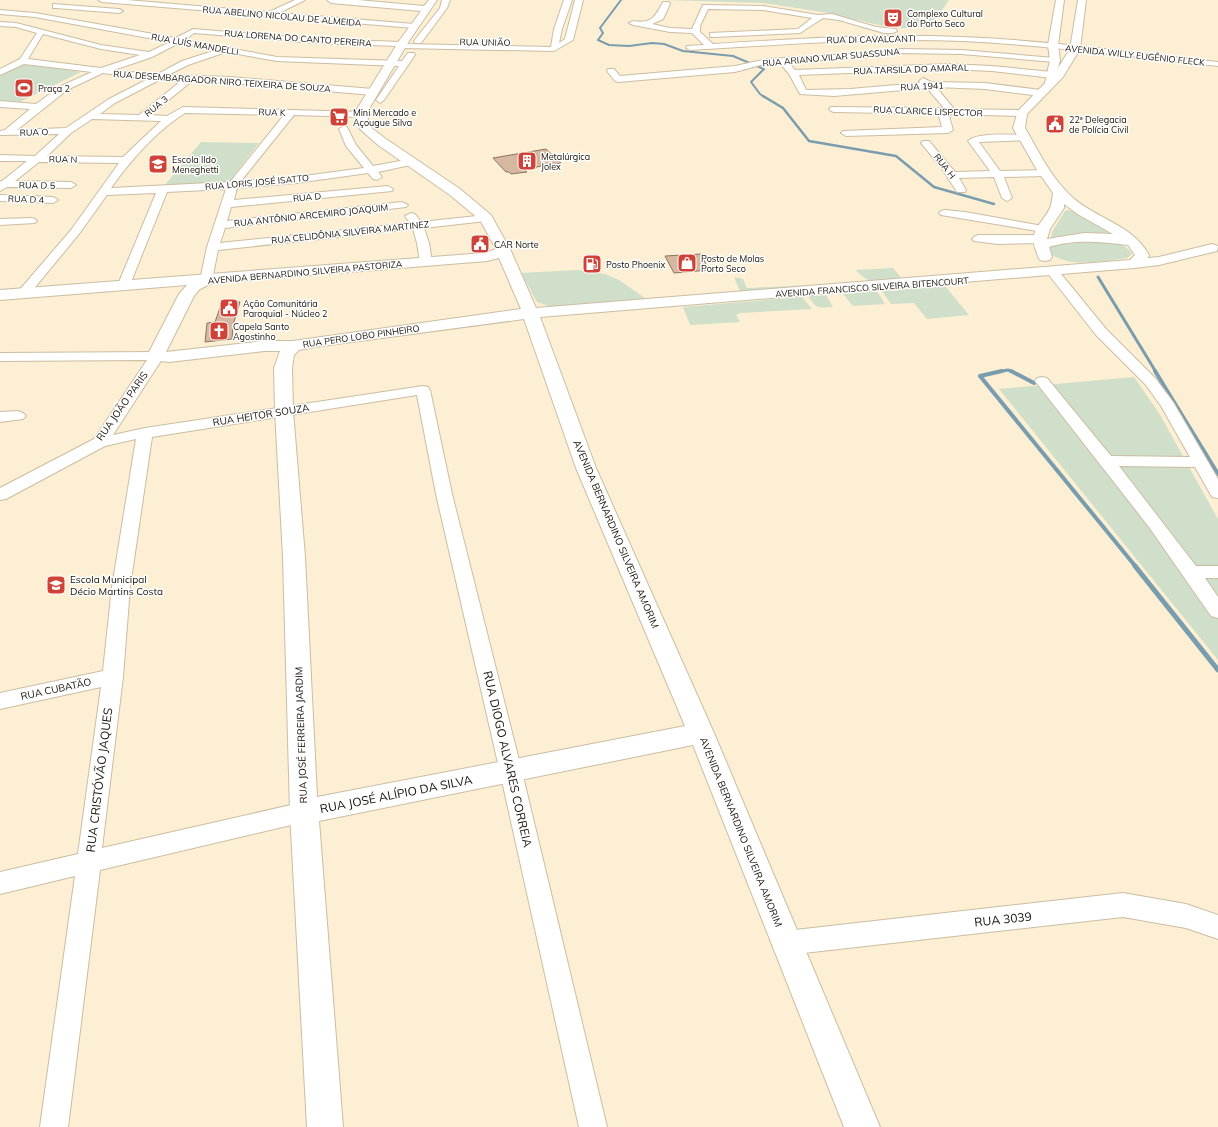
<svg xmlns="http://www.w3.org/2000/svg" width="1218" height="1127" viewBox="0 0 1218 1127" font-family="Mulish,sans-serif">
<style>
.green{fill:#d0dfc9}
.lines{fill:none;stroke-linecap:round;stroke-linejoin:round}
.stream-far4{stroke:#799daf;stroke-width:2}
.stream-far3{stroke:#799daf;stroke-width:2.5}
.stream-far2{stroke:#799daf;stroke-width:3}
.stream-far1{stroke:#799daf;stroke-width:4}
.stream{stroke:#799daf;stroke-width:5}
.building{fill:#d6b8a0;stroke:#8b7461}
.street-casing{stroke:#cbbda2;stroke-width:2}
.secondary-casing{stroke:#cbbda2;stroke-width:2}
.street{fill:#fff;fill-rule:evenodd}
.secondary{fill:#fff;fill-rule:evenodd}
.labels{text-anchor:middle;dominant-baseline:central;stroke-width:3;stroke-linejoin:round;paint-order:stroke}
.far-poi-label{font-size:9px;fill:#171208;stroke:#fff;text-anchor:start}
.far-street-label{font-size:9px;fill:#171208;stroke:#fff}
.street-label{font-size:10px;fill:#171208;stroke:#fff}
.poi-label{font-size:10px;fill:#171208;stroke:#fff;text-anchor:start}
.near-street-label{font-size:12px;fill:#171208;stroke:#fff}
</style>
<rect width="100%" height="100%" fill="#fdefd3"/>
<g class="green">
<polygon points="665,0 949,0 930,27 903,28 879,25 823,12 763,3"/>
<polygon points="26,63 81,72 16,104 0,102 0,74"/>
<polygon points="201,142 259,143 227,184 163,187"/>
<polygon points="1067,210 1072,211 1108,231 1108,233 1105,235 1051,239 1052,232 1065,211"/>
<path d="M 1103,241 C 1115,243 1125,243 1132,254 L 1127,258 C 1102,261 1074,268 1052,255 L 1050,248 L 1055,245 Z"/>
<path d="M 893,268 L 904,281 C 886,283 868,286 856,270 Z"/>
<polygon points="577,270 605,274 619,280 648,300 562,307 552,307 537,302 521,273"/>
<polygon points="734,277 743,279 747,288 815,285 741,294"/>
<polygon points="945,286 969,315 927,319 914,303 891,304 882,291"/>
<polygon points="877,291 885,304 853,306 843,294"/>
<path d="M 826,295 L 833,307 C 818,308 816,309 808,296 Z"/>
<polygon points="802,297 812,309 740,313 736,315 740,322 690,325 683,307"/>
<polygon points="1134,377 1159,413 1218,519 1218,660 999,389"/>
</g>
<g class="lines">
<polyline class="stream-far4" points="621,0 600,28 603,33 598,40 609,45 629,46 652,43 664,44 683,51 733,56 764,69 751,82 760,94 764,97"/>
<polyline class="stream-far3" points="763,96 783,108 809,141 896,156 934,187 994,204"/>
<g class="stream-far2">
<polyline points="1098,277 1156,372"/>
<polyline points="997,372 1008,370 1013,372"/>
</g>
<g class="stream-far1">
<polyline points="1002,371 980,376 1136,567"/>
<polyline points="1011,371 1034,383"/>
<polyline points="1155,371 1218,474"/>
</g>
<polyline class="stream" points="1135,566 1218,670"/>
</g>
<g class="building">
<polygon points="546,149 561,163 524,169 527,172 511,174 509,172 506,172 493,158"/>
<polygon points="701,254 709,270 674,273 665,256"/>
<polygon points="222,302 240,302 233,325 232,339 205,342 207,323 215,322"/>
</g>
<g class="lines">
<defs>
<g id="street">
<polygon points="98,0 127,0 269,12 295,0 305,0 279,13 414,24 418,26 414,28 102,2"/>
<polygon points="442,0 450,0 447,8 421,43 415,43 414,41 440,8"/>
<path d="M 564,0 L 572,0 L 562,29 L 559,43 L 565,39 L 575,0 L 583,0 L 573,40 L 554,51 L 401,48 L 397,46 L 315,43 L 194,33 L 185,40 L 277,57 L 402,61 L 408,53 L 414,53 L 415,55 L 384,100 L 380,103 L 376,100 L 399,66 L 277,61 L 226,52 L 188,65 L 168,75 L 230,77 L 373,89 L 377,92 L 373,95 L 230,83 L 192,81 L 150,115 L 167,116 L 183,107 L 364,112 L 366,114 L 364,116 L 361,117 L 294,115 L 241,181 L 296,177 L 364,168 L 346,146 L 339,129 L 344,126 L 347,127 L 356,145 L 373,166 L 411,159 L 416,162 L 415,164 L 378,172 L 382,177 L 377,180 L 373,179 L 368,173 L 296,183 L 237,188 L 234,200 L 388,186 L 393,189 L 392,191 L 231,207 L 227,221 L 402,202 L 408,205 L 406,207 L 225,228 L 220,243 L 410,223 L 405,216 L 411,213 L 415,214 L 421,222 L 486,215 L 490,216 L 492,218 L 490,220 L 486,221 L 424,228 L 429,243 L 432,262 L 430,265 L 422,265 L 420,262 L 417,243 L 413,229 L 218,250 L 212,280 L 210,283 L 202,283 L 200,280 L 207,247 L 226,189 L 167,192 L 129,287 L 127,290 L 119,290 L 117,287 L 156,193 L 107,195 L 79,234 L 27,297 L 17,297 L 16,294 L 71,230 L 119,163 L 39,162 L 15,181 L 71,182 L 76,185 L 71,188 L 7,187 L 0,191 L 0,181 L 2,181 L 27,161 L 0,161 L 0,155 L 35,156 L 59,134 L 0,135 L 0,131 L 5,130 L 30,109 L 0,107 L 0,101 L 36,104 L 61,86 L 92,72 L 24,64 L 0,75 L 0,69 L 20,59 L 37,33 L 16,27 L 0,26 L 0,22 L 16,23 L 101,45 L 149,52 L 170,42 L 35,17 L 0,14 L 0,10 L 35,13 L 176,38 L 193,29 L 315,39 L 402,42 L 406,44 L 551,47 L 554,29 ZM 43,34 L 101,49 L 140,55 L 101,68 L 28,59 ZM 179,43 L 216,50 L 182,61 L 156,75 L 114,70 L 152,57 ZM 103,73 L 148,79 L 109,99 L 66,128 L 17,130 L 67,90 ZM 159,80 L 181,81 L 139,115 L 100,114 L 115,103 ZM 185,113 L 284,115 L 230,182 L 111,188 C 131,160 155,132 185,113 ZM 92,119 L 161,121 L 123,157 L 47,156 L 71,133 Z"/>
<path d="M 663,2 L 669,2 L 670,4 L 663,19 L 652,24 L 670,28 L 692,29 L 703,5 L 763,6 L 818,15 L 832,14 L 876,27 L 896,29 L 897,31 L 893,33 L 884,33 L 839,20 L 823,18 L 800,33 L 713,37 L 710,37 L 710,33 L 798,29 L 812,18 L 763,10 L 708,9 L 700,26 L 700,32 L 713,44 C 795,39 878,33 961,37 C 1047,40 1133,53 1218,62 L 1218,66 C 1133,57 1048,45 962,41 C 871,37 780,45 690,50 L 686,48 L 687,46 L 704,45 L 692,33 L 670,32 L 633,25 L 629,23 L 633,21 C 652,24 655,17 663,2 Z"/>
<polygon points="53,4 119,9 123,11 119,13 56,8 53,8"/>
<polygon points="901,49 961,50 1055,58 1059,60 1055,62 961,54 901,53 883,56 788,62 795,70 948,64 992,66 1052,72 1056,75 1052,78 992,71 948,69 799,75 806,90 850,89 920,83 919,81 923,78 931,82 985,83 1041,90 1045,93 1041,96 985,89 936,87 954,109 1022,110 1027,113 1022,116 950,114 949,116 953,130 948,133 846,136 841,133 843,131 942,127 939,116 941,114 834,112 831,111 829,109 831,107 944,108 927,88 834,96 800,94 789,74 780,63 768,63 735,72 618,82 615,81 607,71 608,69 614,69 620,76 735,66 768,59 883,52"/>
<path d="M 1025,135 L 1028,136 L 1030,138 L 1028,140 L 979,142 L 1000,171 L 1047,170 L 1052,173 L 1047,176 L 1004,177 L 1012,198 L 1007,201 L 1002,198 L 994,177 L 959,178 L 966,190 L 965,192 L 957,192 L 941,167 L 921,143 L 923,141 L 929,141 L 955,172 L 990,171 L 968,141 C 976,132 1013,135 1025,135 Z"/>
<polygon points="0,195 53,197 58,200 53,203 0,201"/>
<polygon points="945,210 965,212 1043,226 1047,227 1049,229 1047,231 1043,232 941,215 939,213 941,211"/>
<polygon points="31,218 35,219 37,221 35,223 0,225 0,219"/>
<polygon points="978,235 1040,235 1044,237 1046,239 1044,241 1040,243 998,244 974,241 972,239 974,237"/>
<polygon points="1053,268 1057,269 1106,329 1156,379 1173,402 1218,479 1218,498 1212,497 1195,467 1119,466 1196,566 1218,566 1218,578 1205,578 1218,597 1218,618 1211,616 1149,527 1035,381 1037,378 1042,377 1047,378 1111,456 1190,457 1161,406 1146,385 1096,335 1049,275 1047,272 1049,269"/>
<polygon points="157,352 162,353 164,356 113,435 145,428 423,386 428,387 430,390 452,494 522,772 607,1127 579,1127 500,772 436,494 417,395 152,437 130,587 123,677 102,848 304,802 312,805 315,812 312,819 304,822 100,870 68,1127 40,1127 75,876 0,894 0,872 78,854 101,687 0,709 0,693 103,671 112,587 136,439 105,446 6,499 0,500 0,488 94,439 147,360 0,361 0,353"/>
<polygon points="18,411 23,413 26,416 23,419 0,422 0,412"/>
<polygon points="1123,893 1186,904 1218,915 1218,939 1186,928 1123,917 786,955 777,952 773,943 777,934 786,931"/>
</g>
<path id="secondary" d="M 327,0 L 358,0 L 424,6 L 429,0 L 437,0 L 409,41 L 369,109 L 367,114 L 369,126 L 386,139 L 460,189 L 491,215 L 511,251 L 536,308 L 1130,260 L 1135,255 L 1128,245 C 1100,242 1077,239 1049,247 L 1052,257 L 1050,260 L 1045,261 L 1040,260 C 1037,256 1037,252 1035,248 C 1029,230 1043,223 1050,208 C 1052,204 1052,198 1053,193 L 1037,170 L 1013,128 L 1018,111 L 1045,83 L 1050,60 L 1048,45 L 1056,0 L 1064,0 L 1058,45 L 1060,60 L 1058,68 L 1070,49 L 1078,0 L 1086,0 L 1080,49 L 1063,77 L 1027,114 L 1025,128 C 1039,152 1051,178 1072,197 C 1096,219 1132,224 1149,255 L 1148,258 L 1159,257 L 1212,244 L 1218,246 L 1217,251 L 1159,265 L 1134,268 L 540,317 L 596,468 L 714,733 L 880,1127 L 844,1127 L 693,745 L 319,821 L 343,1127 L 307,1127 L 290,812 L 283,557 L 275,411 L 274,368 L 280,351 L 264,351 L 169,362 L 151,360 L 148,356 L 149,352 L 179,294 L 187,285 L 0,300 L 0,290 L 485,253 L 496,249 L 480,220 L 450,195 L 378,145 L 360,129 L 355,114 L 357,109 L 399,41 L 421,11 L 331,3 ZM 1064,204 L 1079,215 L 1113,234 L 1084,233 L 1047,239 L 1050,229 L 1064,208 ZM 499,258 L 521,309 L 293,341 L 264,341 L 166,352 L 194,296 L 200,289 L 212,283 L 487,261 ZM 524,319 L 576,468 L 685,726 L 317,797 L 305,557 L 293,411 L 292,368 L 294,355 L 299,350 L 314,347 Z"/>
</defs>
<use href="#street" class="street-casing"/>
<use href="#secondary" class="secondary-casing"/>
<use href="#street" class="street"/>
<use href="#secondary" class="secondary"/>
</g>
<defs>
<symbol id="theatre-square" viewBox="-11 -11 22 22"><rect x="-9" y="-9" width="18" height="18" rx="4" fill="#d04237" stroke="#fff"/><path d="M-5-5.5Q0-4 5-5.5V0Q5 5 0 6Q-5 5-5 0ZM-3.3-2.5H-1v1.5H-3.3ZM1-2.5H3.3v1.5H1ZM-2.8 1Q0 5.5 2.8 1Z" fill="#fff"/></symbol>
<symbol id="stadium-square" viewBox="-11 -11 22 22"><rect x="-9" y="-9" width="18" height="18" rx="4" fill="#d04237" stroke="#fff"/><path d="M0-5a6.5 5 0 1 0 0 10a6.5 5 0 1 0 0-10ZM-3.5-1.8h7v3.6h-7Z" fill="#fff"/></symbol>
<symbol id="supermarket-square" viewBox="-11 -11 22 22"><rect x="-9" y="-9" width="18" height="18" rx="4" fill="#d04237" stroke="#fff"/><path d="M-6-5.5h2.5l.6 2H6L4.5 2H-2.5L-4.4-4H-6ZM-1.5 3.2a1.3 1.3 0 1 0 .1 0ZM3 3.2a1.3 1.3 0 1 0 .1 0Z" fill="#fff"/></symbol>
<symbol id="civic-square" viewBox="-11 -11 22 22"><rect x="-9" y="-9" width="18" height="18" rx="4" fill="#d04237" stroke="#fff"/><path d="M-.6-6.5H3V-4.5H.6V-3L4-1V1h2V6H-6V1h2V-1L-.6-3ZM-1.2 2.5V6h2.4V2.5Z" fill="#fff"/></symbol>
<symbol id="building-square" viewBox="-11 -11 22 22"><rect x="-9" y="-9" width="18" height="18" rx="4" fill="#d04237" stroke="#fff"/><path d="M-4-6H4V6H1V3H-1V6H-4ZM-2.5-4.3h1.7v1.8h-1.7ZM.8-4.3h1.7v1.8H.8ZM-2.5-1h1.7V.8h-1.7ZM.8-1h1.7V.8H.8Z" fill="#fff"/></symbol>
<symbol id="school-square" viewBox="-11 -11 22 22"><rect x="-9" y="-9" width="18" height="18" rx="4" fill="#d04237" stroke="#fff"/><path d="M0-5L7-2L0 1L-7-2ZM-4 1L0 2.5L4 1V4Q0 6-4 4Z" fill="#fff"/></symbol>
<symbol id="shop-square" viewBox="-11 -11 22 22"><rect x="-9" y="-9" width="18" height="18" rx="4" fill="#d04237" stroke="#fff"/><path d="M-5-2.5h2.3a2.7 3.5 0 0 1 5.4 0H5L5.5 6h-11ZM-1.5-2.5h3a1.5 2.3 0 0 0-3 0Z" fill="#fff"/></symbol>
<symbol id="fuel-square" viewBox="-11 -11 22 22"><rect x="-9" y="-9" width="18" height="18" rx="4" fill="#d04237" stroke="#fff"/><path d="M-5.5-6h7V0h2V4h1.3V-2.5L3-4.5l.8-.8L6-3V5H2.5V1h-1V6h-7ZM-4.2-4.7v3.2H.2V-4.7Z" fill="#fff"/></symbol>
<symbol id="church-square" viewBox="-11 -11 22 22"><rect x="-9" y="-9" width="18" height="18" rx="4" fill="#d04237" stroke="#fff"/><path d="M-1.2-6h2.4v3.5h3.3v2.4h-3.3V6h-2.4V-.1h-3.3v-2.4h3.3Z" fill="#fff"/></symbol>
</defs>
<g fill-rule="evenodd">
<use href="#theatre-square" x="882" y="7" width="22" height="22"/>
<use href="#stadium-square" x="13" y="77" width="22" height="22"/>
<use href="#supermarket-square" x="328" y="106" width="22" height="22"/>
<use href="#civic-square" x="1044" y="113" width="22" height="22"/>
<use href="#building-square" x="516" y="150" width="22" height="22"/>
<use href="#school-square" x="147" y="153" width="22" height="22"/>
<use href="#civic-square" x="469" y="233" width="22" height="22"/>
<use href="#shop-square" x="676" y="252" width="22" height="22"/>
<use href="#fuel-square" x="581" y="253" width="22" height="22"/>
<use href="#civic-square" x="218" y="297" width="22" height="22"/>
<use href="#church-square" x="208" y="320" width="22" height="22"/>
<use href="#school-square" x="45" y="574" width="22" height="22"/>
</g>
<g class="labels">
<g class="far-poi-label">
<text x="907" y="13">Complexo Cultural<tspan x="907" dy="10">do Porto Seco</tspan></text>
<text x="38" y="88">Praça 2</text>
<text x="353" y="112">Mini Mercado e<tspan x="353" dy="10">Açougue Silva</tspan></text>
<text x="1069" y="119">22ª Delegacia<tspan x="1069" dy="10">de Polícia Civil</tspan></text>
<text x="541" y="156">Metalúrgica<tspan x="541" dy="10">Jolex</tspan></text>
<text x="172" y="159">Escola Ildo<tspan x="172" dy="10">Meneghetti</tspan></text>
<text x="494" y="244">CAR Norte</text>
<text x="701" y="258">Posto de Molas<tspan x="701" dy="10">Porto Seco</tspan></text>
<text x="606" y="264">Posto Phoenix</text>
<text x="243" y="303">Ação Comunitária<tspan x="243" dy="10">Paroquial - Núcleo 2</tspan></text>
<text x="233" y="326">Capela Santo<tspan x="233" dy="10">Agostinho</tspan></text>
</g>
<g class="far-street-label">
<text transform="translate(282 16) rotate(5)">RUA ABELINO NICOLAU DE ALMEIDA</text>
<text transform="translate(298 38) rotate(4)">RUA LORENA DO CANTO PEREIRA</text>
<text transform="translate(871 39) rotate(-1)">RUA DI CAVALCANTI</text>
<text transform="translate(485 42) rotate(1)">RUA UNIÃO</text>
<text transform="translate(195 44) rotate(10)">RUA LUÍS MANDELLI</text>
<text transform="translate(1135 55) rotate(6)">AVENIDA WILLY EUGÊNIO FLECK</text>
<text transform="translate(831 57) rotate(-5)">RUA ARIANO VILAR SUASSUNA</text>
<text transform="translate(911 69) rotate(-2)">RUA TARSILA DO AMARAL</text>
<text transform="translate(222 81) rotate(4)">RUA DESEMBARGADOR NIRO TEIXEIRA DE SOUZA</text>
<text transform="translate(922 86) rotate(-3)">RUA 1941</text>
<text transform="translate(156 106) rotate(-39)">RUA 3</text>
<text transform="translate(928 111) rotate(2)">RUA CLARICE LISPECTOR</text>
<text transform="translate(272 112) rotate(2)">RUA K</text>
<text transform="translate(34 132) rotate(-2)">RUA O</text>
<text transform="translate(63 159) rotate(1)">RUA N</text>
<text transform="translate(945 166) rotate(53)">RUA H</text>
<text transform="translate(257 182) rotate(-5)">RUA LORIS JOSÉ ISATTO</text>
<text transform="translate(37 185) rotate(1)">RUA D 5</text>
<text transform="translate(307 197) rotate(-5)">RUA D</text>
<text transform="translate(26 199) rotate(2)">RUA D 4</text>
<text transform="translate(311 215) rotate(-6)">RUA ANTÔNIO ARCEMIRO JOAQUIM</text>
<text transform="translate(350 232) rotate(-6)">RUA CELIDÔNIA SILVEIRA MARTINEZ</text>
<text transform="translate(305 272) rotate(-5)">AVENIDA BERNARDINO SILVEIRA PASTORIZA</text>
<text transform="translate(872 287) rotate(-4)">AVENIDA FRANCISCO SILVEIRA BITENCOURT</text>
<text transform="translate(361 336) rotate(-8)">RUA PERO LOBO PINHEIRO</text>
</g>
<g class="street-label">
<text transform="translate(122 406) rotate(-55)">RUA JOÃO PARIS</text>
<text transform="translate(261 415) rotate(-9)">RUA HEITOR SOUZA</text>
<text transform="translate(616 534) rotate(67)">AVENIDA BERNARDINO SILVEIRA AMORIM</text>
<text transform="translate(56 689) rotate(-12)">RUA CUBATÃO</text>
<text transform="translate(301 735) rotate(-92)">RUA JOSÉ FERREIRA JARDIM</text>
<text transform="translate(741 832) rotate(68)">AVENIDA BERNARDINO SILVEIRA AMORIM</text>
</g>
<g class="poi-label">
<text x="70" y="579">Escola Municipal<tspan x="70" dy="12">Décio Martins Costa</tspan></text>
</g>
<g class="near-street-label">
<text transform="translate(508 759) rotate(77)">RUA DIOGO ALVARES CORREIA</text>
<text transform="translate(99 780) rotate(-83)">RUA CRISTÓVÃO JAQUES</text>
<text transform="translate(396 794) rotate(-11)">RUA JOSÉ ALÍPIO DA SILVA</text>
<text transform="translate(1003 919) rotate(-6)">RUA 3039</text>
</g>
</g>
</svg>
